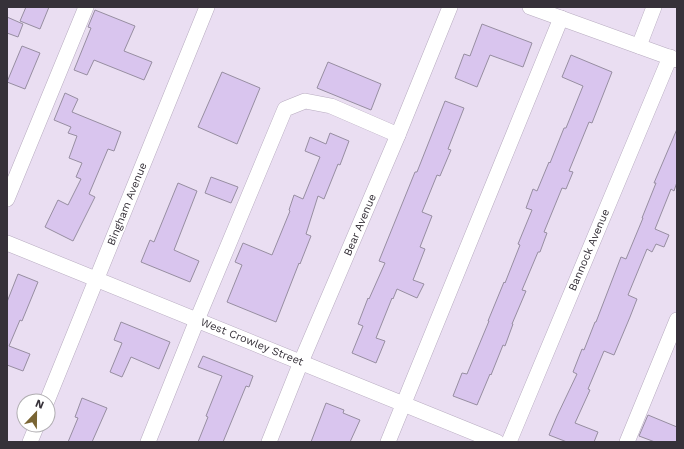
<svg xmlns="http://www.w3.org/2000/svg" width="684" height="449" viewBox="0 0 684 449" font-family="'Work Sans',sans-serif">
<style>
.building{fill:#d9c5ee;stroke:#978ea1}
.lines{fill:none;stroke-linecap:round;stroke-linejoin:round}
.minor-casing{stroke:#b8acc0;stroke-width:16}
.minor{stroke:#fff;stroke-width:15}
.labels{text-anchor:middle;dominant-baseline:central;stroke-width:3.5;stroke-linejoin:round;paint-order:stroke}
.street-label{font-size:11px;fill:#363139;stroke:#fff}
</style>
<rect width="100%" height="100%" fill="#eadef2"/>
<g class="building">
<polygon points="26,7 49,7 40,29 20,21"/>
<polygon points="95,10 135,26 124,51 152,62 144,80 94,60 87,75 74,70 91,28 88,27"/>
<polygon points="7,17 23,24 18,37 7,33"/>
<polygon points="482,24 532,43 523,67 490,55 477,87 455,78 464,54 470,56"/>
<polygon points="22,46 40,53 25,89 7,82"/>
<polygon points="571,55 612,72 592,123 589,122 569,171 573,172 566,189 562,188 544,232 547,233 540,252 538,252 522,290 526,291 512,324 513,324 505,346 503,345 491,375 490,374 477,405 453,396 462,373 467,374 489,321 488,321 504,282 505,283 520,245 518,244 532,210 526,208 533,189 537,191 549,162 550,163 564,128 566,128 583,86 562,77"/>
<polygon points="328,62 381,84 371,110 317,88"/>
<polygon points="222,72 260,88 237,144 198,127"/>
<polygon points="65,93 78,99 72,112 121,132 114,151 108,149 89,194 95,197 73,241 45,227 58,200 68,205 81,179 76,177 82,163 69,158 77,136 68,133 71,127 54,120"/>
<polygon points="445,101 464,108 448,149 451,150 440,176 437,175 422,212 432,216 420,247 425,249 413,280 424,284 417,298 397,289 393,299 392,298 376,338 385,341 376,363 352,353 363,326 358,324 368,298 369,299 385,263 379,261 415,172 417,172"/>
<polygon points="677,129 677,182 674,191 671,189 655,229 669,235 664,247 656,244 652,252 647,249 628,295 637,299 630,317 614,355 604,351 588,389 590,390 575,423 598,432 594,442 567,442 549,435 557,416 577,374 573,372 582,349 584,350 595,322 596,322 621,257 626,259 643,218 642,218 656,183 654,183"/>
<polygon points="330,133 349,141 340,165 338,164 324,199 318,196 306,234 311,236 300,264 299,263 276,322 227,302 242,265 235,262 243,243 272,255 290,211 289,210 294,195 303,199 320,157 305,151 310,137 326,144"/>
<polygon points="211,177 238,187 231,203 205,193"/>
<polygon points="178,183 197,191 174,250 199,261 190,282 141,262 150,240 154,242"/>
<polygon points="18,274 38,282 22,321 20,320 9,346 30,354 23,371 7,365 7,302"/>
<polygon points="121,322 170,342 159,369 131,357 122,377 110,372 122,343 114,340"/>
<polygon points="203,356 253,376 249,387 246,386 223,442 198,442 208,417 206,416 222,376 198,367"/>
<polygon points="82,398 107,408 92,442 68,442 78,418 75,417"/>
<polygon points="326,403 344,410 343,413 360,420 350,442 311,442"/>
<polygon points="648,415 677,427 677,442 655,442 639,436"/>
</g>
<g class="lines">
<defs>
<g id="minor">
<polyline points="530,7 677,60"/>
<polyline points="639,46 654,7"/>
<polyline points="7,199 86,7"/>
<polyline points="7,243 497,442"/>
<polyline points="47,401 207,7"/>
<polyline points="30,442 37,425"/>
<polyline points="148,442 197,320 285,109 305,101 331,106 398,135"/>
<polyline points="269,442 301,362 398,135 450,7"/>
<polyline points="388,442 561,18"/>
<polyline points="509,442 670,57"/>
<polyline points="627,442 677,320"/>
</g>
</defs>
<use href="#minor" class="minor-casing"/>
<use href="#minor" class="minor"/>
</g>
<g class="labels">
<g class="street-label">
<text transform="translate(127 204) rotate(-68)">Bingham Avenue</text>
<text transform="translate(360 225) rotate(-67)">Bear Avenue</text>
<text transform="translate(589 250) rotate(-67)">Bannock Avenue</text>
<text transform="translate(252 342) rotate(22)">West Crowley Street</text>
</g>
</g>
<rect width="684" height="449" fill="none" stroke="#363139" stroke-width="16"/>
<g transform="translate(36 413) rotate(22)"><circle r="19" fill="#ffffff" stroke="#afadb0"/>
<path d="M0-3L7 15L0 10L-7 15Z" fill="#796433"/>
<text y="-6" font-size="11" font-weight="bold" text-anchor="middle" fill="#363139">N</text>
</g>
</svg>
